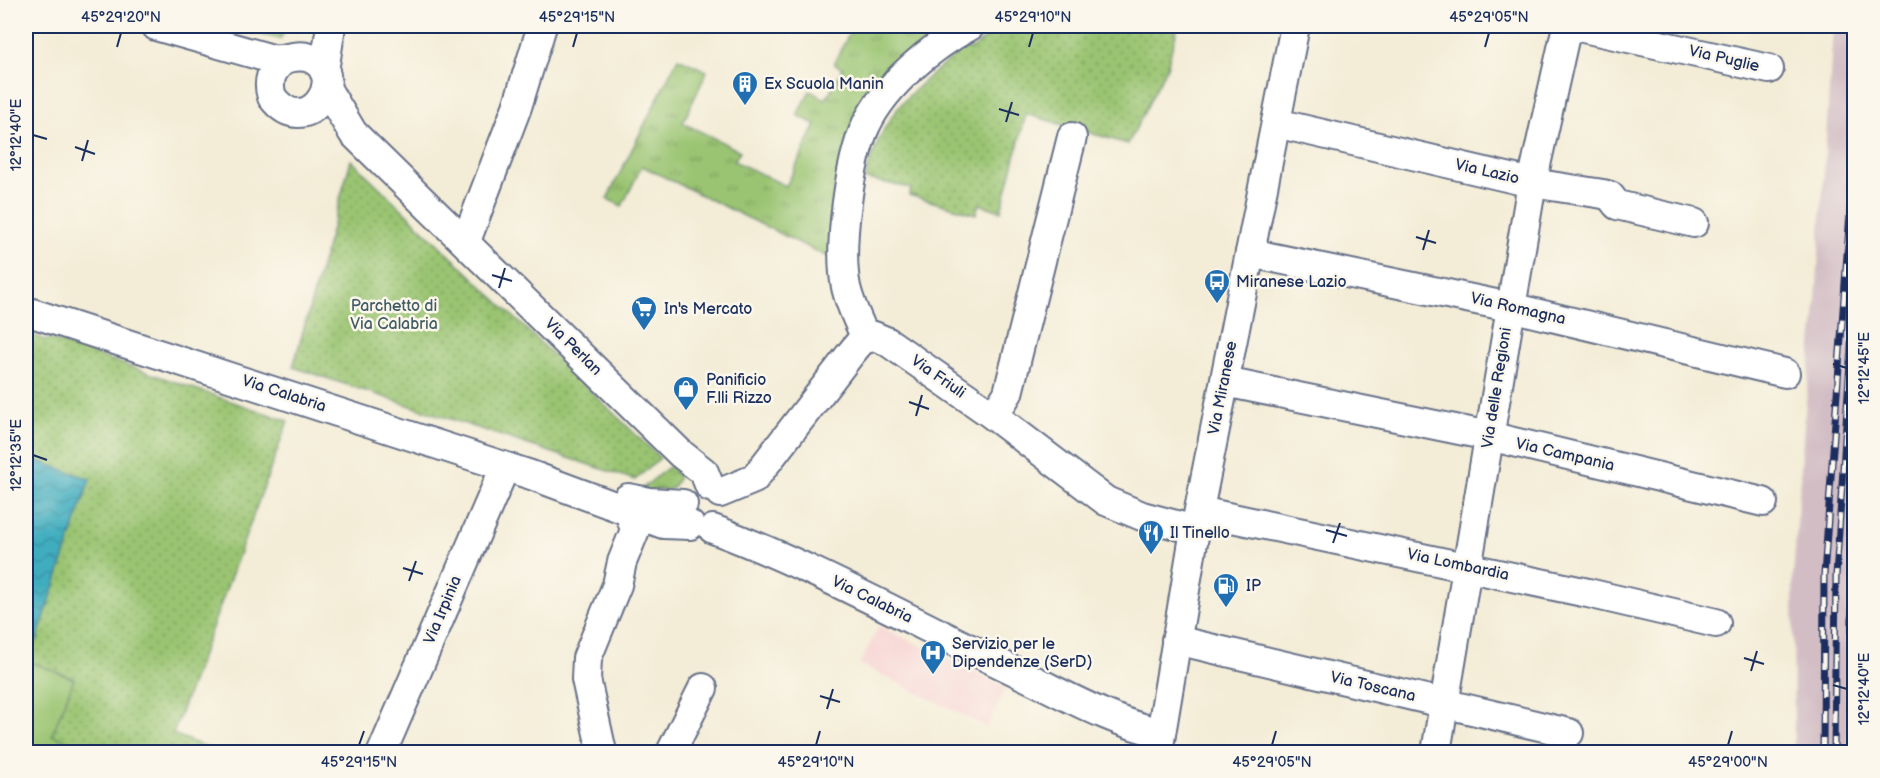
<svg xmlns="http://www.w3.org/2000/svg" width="1880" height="778" viewBox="0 0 1880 778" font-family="'Balsamiq Sans',sans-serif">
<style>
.built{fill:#f7cfd0}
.industrial{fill:#d2bdc5}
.grass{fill:url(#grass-tufts);stroke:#5a7a68;stroke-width:1.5}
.park{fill:url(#park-dots);stroke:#5a7a68;stroke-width:1.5}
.pitch{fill:#9ac471;stroke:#5a7a68;stroke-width:1.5}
.water{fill:url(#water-waves);stroke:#2e6e8e;stroke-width:1.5}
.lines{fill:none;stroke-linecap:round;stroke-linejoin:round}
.minor-casing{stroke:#677188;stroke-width:32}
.minor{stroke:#fff;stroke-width:28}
.rail-casing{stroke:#1b2f5e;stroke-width:7}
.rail{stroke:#fbf7ec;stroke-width:4.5;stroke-dasharray:14;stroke-linecap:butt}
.ticks{fill:none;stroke:#1b2f5e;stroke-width:2}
.labels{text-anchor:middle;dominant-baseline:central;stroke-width:5;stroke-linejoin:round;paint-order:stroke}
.street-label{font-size:16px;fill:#1b2f5e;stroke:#fbf7ec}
.poi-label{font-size:16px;fill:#1b2f5e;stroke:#fbf7ec;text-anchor:start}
.park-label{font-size:16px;fill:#415c64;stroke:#fbf7ec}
.neatline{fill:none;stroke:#1b2f5e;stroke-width:2}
.ticks-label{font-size:15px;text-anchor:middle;fill:#1b2f5e}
</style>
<defs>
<pattern id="grass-tufts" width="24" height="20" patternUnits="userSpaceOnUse" patternTransform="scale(1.5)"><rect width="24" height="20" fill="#9ac471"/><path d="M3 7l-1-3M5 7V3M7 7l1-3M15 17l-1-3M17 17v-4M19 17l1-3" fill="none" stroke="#7da060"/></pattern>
<pattern id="park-dots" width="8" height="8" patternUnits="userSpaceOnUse" patternTransform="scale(1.5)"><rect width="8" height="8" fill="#9ac471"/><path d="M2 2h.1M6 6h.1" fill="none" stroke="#7da060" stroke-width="1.8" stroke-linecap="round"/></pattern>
<pattern id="water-waves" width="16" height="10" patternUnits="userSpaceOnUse" patternTransform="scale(1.5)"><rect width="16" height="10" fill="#41adbf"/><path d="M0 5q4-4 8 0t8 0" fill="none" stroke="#368d9e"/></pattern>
</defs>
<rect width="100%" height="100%" fill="#fbf7ec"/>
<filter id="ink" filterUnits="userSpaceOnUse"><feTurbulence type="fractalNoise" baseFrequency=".0167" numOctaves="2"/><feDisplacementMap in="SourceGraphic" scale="12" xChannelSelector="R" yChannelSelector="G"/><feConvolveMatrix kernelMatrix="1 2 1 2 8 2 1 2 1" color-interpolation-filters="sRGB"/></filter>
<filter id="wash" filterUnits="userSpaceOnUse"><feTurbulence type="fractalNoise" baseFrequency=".008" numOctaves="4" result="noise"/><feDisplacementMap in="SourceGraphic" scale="24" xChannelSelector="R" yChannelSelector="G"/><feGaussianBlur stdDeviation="1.35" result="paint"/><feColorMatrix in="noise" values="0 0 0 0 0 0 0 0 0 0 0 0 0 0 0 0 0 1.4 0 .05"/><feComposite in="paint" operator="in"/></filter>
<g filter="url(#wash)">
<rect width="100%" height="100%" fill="#f3ecd6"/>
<polygon class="built" points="879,626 1006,687 987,727 860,664"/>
<polygon class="industrial" points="1833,26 1854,26 1854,752 1794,752 1793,578 1805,412 1815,316"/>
<g class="grass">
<polygon points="853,26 941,26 934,40 891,76 834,260 642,166 622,206 607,199 678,58 707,71 683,123 740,151 734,161 786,186 816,125 797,115 810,91 826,99 843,68 834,64"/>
<polygon points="671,465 679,477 672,489 638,492"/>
</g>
<g class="park">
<polygon points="220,26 288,26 280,39"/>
<path d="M 1001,26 L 1178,26 L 1167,67 L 1128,144 L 1026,114 L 1001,211 L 979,204 L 976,214 L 909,195 L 911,188 L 865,179 C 883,110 912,91 964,48 L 970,50 Z"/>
<polygon points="351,160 660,458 635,480 293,367"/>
<polygon points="26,333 46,340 51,339 288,421 173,734 218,752 26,752"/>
</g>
<polygon class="pitch" points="26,660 74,679 52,735 95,752 26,752"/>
<polygon class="water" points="26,457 90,479 36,642 26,638"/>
</g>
<g filter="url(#ink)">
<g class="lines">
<defs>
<g id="minor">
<path d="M 156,26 L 272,59 C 286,61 298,52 312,59 C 350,77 306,143 272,97 C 267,82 271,70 283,61"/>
<polyline points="1574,26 1769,69"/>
<polyline points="324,71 331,26"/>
<polyline points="326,88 353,133 681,454 704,472 710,487"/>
<polyline points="1276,123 1532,183 1603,194 1610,196 1617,205 1694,223"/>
<polyline points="466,241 517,107 542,26"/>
<polyline points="1250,253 1510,307 1785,373"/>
<polyline points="26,311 531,475 663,524 690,525"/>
<path d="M 866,338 C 858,321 850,305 846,287 C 838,248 849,162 866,125 C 886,84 931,47 970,26"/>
<polyline points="1225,382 1489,436 1763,502"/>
<polyline points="994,416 1008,393 1072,137"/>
<polyline points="720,493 754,479 852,352 861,341 874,336 888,342 994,416 1106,501 1142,516 1195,530"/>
<polyline points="628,498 649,502 683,504"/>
<polyline points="1199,511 1588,593 1716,623"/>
<path d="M 713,529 C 820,569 920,626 1023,675 C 1067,696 1112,722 1161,733"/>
<polyline points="1176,640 1569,733"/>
<polyline points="382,752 505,467"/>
<polyline points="602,752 586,679 587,658 617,585 622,562 635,530 629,511"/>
<polyline points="671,752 703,688"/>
<polyline points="1158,752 1195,530 1295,26"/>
<polyline points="1436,752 1532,183 1567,26"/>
</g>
</defs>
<use href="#minor" class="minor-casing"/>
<use href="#minor" class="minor"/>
<defs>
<g id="rail">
<polyline points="1823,752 1824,575 1854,157"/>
<polyline points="1834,752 1836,576 1854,301"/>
<polyline points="1852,752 1852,577 1854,509"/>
</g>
</defs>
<use href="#rail" class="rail-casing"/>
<use href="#rail" class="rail"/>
</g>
</g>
<path class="ticks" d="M 117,47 L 121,33M 573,47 L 577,33M 1029,47 L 1033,33M 1485,47 L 1489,33M 999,109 L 1019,115M 1006,122 L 1012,102M 33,135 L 47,139M 75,147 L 95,154M 82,161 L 88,140M 1416,237 L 1436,243M 1423,250 L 1429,230M 492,275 L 512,281M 499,288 L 505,268M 1833,364 L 1847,368M 909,402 L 929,409M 916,416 L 922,395M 33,455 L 47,460M 1326,530 L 1347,536M 1333,543 L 1340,523M 403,568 L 423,574M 409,581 L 416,561M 1744,658 L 1764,664M 1751,671 L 1757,651M 1833,685 L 1847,689M 820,696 L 840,702M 827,709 L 833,689M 359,745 L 364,731M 816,745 L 820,731M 1272,745 L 1276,731M 1728,745 L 1732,731"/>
<defs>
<symbol id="building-pin" viewBox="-11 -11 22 30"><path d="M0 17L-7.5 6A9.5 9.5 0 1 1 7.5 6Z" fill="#1f6fb2" stroke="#fbf7ec"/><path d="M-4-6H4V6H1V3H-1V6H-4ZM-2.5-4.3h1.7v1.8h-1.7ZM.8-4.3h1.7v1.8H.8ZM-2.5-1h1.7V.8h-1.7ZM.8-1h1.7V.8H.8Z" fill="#fff"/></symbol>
<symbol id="bus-pin" viewBox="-11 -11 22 30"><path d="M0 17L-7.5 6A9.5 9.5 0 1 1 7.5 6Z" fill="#1f6fb2" stroke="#fbf7ec"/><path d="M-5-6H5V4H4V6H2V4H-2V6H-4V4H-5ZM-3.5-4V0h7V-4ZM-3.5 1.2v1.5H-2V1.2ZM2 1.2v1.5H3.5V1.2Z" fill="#fff"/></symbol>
<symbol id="supermarket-pin" viewBox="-11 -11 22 30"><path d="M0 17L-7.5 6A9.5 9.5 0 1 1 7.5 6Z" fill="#1f6fb2" stroke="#fbf7ec"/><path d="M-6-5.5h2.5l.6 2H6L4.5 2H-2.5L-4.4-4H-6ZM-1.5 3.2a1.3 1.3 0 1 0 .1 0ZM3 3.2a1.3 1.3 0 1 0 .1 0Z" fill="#fff"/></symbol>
<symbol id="shop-pin" viewBox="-11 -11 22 30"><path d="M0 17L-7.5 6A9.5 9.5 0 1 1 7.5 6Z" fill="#1f6fb2" stroke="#fbf7ec"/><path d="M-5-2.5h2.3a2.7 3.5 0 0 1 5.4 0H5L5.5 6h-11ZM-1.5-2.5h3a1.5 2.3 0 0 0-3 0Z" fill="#fff"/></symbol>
<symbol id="restaurant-pin" viewBox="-11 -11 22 30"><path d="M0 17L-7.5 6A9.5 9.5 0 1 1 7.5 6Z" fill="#1f6fb2" stroke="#fbf7ec"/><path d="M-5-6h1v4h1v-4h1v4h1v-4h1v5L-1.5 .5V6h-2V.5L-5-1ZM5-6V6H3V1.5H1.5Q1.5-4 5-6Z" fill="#fff"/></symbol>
<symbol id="fuel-pin" viewBox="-11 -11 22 30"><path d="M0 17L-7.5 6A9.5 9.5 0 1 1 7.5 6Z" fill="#1f6fb2" stroke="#fbf7ec"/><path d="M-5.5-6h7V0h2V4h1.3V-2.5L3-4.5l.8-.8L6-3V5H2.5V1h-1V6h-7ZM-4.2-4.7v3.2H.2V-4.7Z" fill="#fff"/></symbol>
<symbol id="hospital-pin" viewBox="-11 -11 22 30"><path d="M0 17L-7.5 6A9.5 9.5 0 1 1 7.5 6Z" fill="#1f6fb2" stroke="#fbf7ec"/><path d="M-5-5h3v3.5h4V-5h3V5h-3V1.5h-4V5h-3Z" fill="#fff"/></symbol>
</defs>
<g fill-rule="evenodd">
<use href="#building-pin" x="730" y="69" width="30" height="40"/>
<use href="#bus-pin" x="1202" y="267" width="30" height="40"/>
<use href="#supermarket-pin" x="629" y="294" width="30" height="40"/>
<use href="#shop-pin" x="671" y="374" width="30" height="40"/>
<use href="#restaurant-pin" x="1136" y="518" width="30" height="40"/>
<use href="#fuel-pin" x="1211" y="571" width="30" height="40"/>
<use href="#hospital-pin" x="918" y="638" width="30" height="40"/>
</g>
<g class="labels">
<g class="street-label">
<text transform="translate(1724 59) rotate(13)">Via Puglie</text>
<text transform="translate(1487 172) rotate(13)">Via Lazio</text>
<text transform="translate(1518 309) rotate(13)">Via Romagna</text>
<text transform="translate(573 347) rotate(45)">Via Perlan</text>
<text transform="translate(938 377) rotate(35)">Via Friuli</text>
<text transform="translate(1223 388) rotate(-79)">Via Miranese</text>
<text transform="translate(1497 388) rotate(-81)">Via delle Regioni</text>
<text transform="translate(284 394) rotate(18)">Via Calabria</text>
<text transform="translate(1565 455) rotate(13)">Via Campania</text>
<text transform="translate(1458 565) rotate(12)">Via Lombardia</text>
<text transform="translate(872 600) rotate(26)">Via Calabria</text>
<text transform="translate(443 610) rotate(-67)">Via Irpinia</text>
<text transform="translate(1373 687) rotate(13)">Via Toscana</text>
</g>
<g class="poi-label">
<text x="764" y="84">Ex Scuola Manin</text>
<text x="1236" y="282">Miranese Lazio</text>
<text x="664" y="309">In's Mercato</text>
<text x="706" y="380">Panificio<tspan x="706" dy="18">F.lli Rizzo</tspan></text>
<text x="1170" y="533">Il Tinello</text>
<text x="1246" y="586">IP</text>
<text x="952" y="644">Servizio per le<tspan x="952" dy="18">Dipendenze (SerD)</tspan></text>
</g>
<g class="park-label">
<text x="394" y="306">Parchetto di<tspan x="394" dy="18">Via Calabria</tspan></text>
</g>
</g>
<rect width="1880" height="778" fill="none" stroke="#fbf7ec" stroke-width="66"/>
<rect x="33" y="33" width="1814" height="712" class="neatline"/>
<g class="ticks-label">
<text x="121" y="22">45°29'20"N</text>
<text x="577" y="22">45°29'15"N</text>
<text x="1033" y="22">45°29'10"N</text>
<text x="1489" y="22">45°29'05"N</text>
<text transform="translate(16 135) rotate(-90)" y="5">12°12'40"E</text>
<text transform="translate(1864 368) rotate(-90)" y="5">12°12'45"E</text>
<text transform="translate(16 455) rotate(-90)" y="5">12°12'35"E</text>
<text transform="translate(1864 689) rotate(-90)" y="5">12°12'40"E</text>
<text x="359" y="767">45°29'15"N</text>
<text x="816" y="767">45°29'10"N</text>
<text x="1272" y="767">45°29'05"N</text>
<text x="1728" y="767">45°29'00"N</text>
</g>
</svg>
